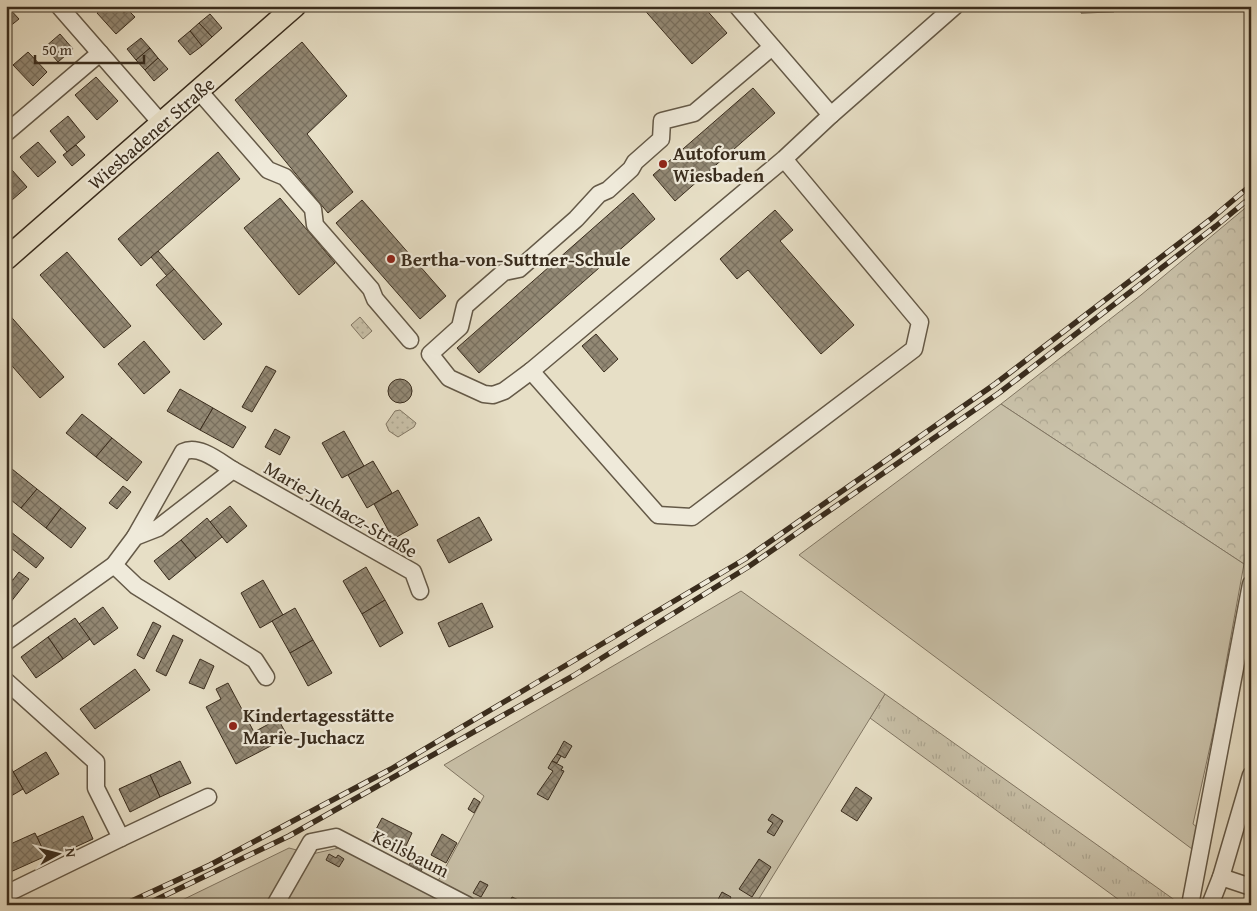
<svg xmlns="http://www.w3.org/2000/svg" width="1257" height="911" viewBox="0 0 1257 911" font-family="'Gentium Book Plus',serif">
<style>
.grass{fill:url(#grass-tufts);stroke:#817663}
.forest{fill:url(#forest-crowns);stroke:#817663}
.park{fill:url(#park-dots);stroke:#817663}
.garden{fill:#c9c1a9;stroke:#817663}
.building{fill:url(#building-cross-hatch);stroke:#392c1d}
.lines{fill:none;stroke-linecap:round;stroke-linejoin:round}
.minor-casing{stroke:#645947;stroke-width:19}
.major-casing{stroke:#392c1d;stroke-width:24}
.minor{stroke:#efeada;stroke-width:16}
.major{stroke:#e7dfc6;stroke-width:21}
.rail-casing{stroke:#392c1d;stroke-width:5.5}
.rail{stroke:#efeada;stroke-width:4;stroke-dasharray:11;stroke-linecap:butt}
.poi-dot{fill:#8f2418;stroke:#efeada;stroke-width:2}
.labels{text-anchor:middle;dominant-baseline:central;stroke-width:4.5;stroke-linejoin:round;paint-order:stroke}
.street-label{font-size:19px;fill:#392c1d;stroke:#efeada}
.poi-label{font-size:19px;font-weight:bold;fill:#392c1d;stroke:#efeada;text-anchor:start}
</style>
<defs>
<pattern id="grass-tufts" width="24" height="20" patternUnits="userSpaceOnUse" patternTransform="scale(1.25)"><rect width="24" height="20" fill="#c9c1a9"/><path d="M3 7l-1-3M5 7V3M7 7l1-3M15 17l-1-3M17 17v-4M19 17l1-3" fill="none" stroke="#ada691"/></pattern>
<pattern id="forest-crowns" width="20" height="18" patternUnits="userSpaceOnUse" patternTransform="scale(1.25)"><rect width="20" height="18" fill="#c9c1a9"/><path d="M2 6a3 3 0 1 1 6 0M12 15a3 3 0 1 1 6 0" fill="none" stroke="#ada691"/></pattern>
<pattern id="park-dots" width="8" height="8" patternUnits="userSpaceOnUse" patternTransform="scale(1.25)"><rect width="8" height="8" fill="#c9c1a9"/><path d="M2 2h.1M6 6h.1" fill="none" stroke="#ada691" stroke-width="1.8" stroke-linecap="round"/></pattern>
<pattern id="building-cross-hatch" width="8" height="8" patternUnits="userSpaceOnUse" patternTransform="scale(1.25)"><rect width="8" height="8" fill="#938975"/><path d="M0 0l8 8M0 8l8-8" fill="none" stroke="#79705f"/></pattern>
</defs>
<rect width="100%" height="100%" fill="#e7dfc6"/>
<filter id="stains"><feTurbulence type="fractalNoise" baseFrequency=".004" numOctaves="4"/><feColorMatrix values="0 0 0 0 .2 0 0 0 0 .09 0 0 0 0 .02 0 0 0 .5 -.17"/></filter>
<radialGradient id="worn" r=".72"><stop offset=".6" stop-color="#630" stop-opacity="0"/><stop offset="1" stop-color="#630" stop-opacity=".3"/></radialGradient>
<polygon class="grass" points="885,694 1176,901 1175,905 1126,905 870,718"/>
<polygon class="forest" points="1250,204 1251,492 1244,564 1001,404 1141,295"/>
<g class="park">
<polygon points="360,317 372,331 363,339 351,325"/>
<polygon points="400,410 416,423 414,427 398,437 389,431 386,424 395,411"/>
</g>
<g class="garden">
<polygon points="1001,404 1244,564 1215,724 1193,824 1198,828 1192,849 799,555"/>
<polygon points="741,591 885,694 755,905 172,905 289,848 312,854 343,847 431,894 484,796 444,765"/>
</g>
<g class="building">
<polygon points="7,6 19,19 9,27 6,24"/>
<polygon points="105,6 118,6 124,13 128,10 135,17 116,34 97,13"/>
<polygon points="641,6 703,6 727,33 692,64"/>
<polygon points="1081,6 1114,6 1114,12 1081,13"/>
<polygon points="210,14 222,28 212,37 199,23"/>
<polygon points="199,23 212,37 202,46 190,31"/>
<polygon points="190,31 202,46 190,55 178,41"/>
<polygon points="60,34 73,49 58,62 45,47"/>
<polygon points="141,38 150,48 136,60 127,49"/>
<polygon points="302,42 347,96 307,134 353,192 328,213 235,100"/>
<polygon points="150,48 158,58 145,70 136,60"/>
<polygon points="28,52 47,72 33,86 13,65"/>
<polygon points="158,58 168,69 154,81 145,70"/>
<polygon points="96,77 118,101 97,120 75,95"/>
<polygon points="753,88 775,113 675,201 653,175"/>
<polygon points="68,116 85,137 67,152 50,131"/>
<polygon points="38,142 56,162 38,177 20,157"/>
<polygon points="76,145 85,155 72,166 63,155"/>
<polygon points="218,152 240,179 141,266 118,239"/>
<polygon points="12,170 27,187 12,200 6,193 6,175"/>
<polygon points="633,193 655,219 479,373 457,348"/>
<polygon points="280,198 335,263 299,295 244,228"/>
<polygon points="362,200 446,296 420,319 336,223"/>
<polygon points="775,210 793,230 780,241 854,325 821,354 748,270 737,279 720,259"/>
<polygon points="158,251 174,269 167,276 151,257"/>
<polygon points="67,252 131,326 104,348 40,275"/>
<polygon points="174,269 222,324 204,340 156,285"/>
<polygon points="6,311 64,377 40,398 6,359"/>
<polygon points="596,334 618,359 604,372 582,346"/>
<polygon points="144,341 170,372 144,394 118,364"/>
<polygon points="266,366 276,371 252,412 242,407"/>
<circle cx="400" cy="391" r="12"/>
<polygon points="180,389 213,408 200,430 167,411"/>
<polygon points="213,408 246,427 233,448 200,430"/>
<polygon points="82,414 112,438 96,457 66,433"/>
<polygon points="275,429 290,437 280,455 265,447"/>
<polygon points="344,431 364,466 342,478 322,443"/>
<polygon points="112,438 142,462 127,481 96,457"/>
<polygon points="373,461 392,493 367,508 348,475"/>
<polygon points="12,469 37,489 21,508 6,496 6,476"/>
<polygon points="123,486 131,492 117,509 109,503"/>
<polygon points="37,489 61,508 46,528 21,508"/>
<polygon points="398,490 418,525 393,539 374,504"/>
<polygon points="230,506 247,526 227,543 210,522"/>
<polygon points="61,508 86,528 71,548 46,528"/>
<polygon points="479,517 492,540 449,563 437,540"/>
<polygon points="207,518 222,537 196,558 181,540"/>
<polygon points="6,528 44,558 36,568 6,544"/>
<polygon points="181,540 196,558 169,580 154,561"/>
<polygon points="366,567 385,600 362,614 343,581"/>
<polygon points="19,572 29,579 6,608 6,589"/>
<polygon points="6,575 13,580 6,589"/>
<polygon points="263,580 283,615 260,628 241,593"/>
<polygon points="385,600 403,633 380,647 362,614"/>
<polygon points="482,603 493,627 449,647 438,623"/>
<polygon points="103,607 118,628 94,645 79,624"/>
<polygon points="295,608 313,640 290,653 272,621"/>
<polygon points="75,618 90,639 63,659 48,637"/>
<polygon points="153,622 161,626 144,659 137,655"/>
<polygon points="173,635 183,640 166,676 156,671"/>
<polygon points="48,637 63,659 36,678 21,657"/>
<polygon points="313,640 332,673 308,686 290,653"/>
<polygon points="200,659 214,666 204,689 189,683"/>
<polygon points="135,669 150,690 95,729 80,709"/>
<polygon points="228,683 254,732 278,719 288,737 236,764 206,707 221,699 216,689"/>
<polygon points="564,741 572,746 565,758 557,754"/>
<polygon points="46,752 59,774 26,794 13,772"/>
<polygon points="557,754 561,756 557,763 552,761"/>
<polygon points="180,761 191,783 160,797 150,775"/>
<polygon points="552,761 563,767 561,770 564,771 548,800 537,794 553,771 548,768"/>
<polygon points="10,766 23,789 6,799 6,768"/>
<polygon points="150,775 160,797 130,812 119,789"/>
<polygon points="856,787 872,798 857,821 841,811"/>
<polygon points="474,798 480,802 474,813 468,809"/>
<polygon points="772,814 783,821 774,836 767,832 773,823 768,820"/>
<polygon points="83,816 93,839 47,860 37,837"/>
<polygon points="382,818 412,833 405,848 374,833"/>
<polygon points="35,833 46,856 6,874 6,846"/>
<polygon points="442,834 457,843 446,863 431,855"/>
<polygon points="410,851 415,854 411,862 406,859"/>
<polygon points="329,854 336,858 338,855 344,859 339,867 326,860"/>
<polygon points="415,854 427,861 421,871 409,865"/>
<polygon points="759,859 771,867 752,897 739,889"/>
<polygon points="480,881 488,885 481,897 473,893"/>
<polygon points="722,892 731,897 727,905 715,905"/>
<polygon points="512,897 527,904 527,905 508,905"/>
</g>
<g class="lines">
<defs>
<g id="minor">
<polyline points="59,6 161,123"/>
<polyline points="737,6 831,115"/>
<polyline points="199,91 268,170 285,177 313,209 315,225 371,289 375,299 410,340"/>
<polyline points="6,133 100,53"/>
<polyline points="784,159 920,322 914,349 692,517 658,515 531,371 784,159 831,115 955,6"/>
<polyline points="531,371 504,391 493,395 484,394 449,378 430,354 460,327 465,306 504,272 519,269 576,219 599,194 608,190 631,169 635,162 661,139 662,121 694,113 772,47"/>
<path d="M 135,537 L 183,452 C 199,444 220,462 233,470"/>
<polyline points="114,565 136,586 255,660 266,677"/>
<polyline points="6,642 114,565 135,537 158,528 233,470 413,572 420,591"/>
<polyline points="6,681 96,762 96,788 121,838 6,894"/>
<polyline points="121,838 208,797"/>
<polyline points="1221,877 1251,887"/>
<polyline points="1191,900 1251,584"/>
<polyline points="275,905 311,842 336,837 467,905"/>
<polyline points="1210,905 1221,877 1251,775"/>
</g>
<polyline id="major" points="6,259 295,6"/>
</defs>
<use href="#minor" class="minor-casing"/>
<use href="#major" class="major-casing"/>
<use href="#minor" class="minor"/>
<use href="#major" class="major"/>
<defs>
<g id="rail">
<polyline points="123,905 210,865 391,769 745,559 995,384 1211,219 1251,185"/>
<polyline points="145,905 289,836 573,676 748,567 999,393 1216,226 1251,197"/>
</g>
</defs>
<use href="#rail" class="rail-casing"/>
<use href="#rail" class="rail"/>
</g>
<g class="poi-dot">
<circle cx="663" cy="164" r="5"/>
<circle cx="391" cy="259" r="5"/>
<circle cx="233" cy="726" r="5"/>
</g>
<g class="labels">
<g class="street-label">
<text transform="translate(151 133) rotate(-41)">Wiesbadener Straße</text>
<text transform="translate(341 509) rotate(30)">Marie-Juchacz-Straße</text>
<text transform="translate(411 853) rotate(27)">Keilsbaum</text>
</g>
<g class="poi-label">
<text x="673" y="153">Autoforum<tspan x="673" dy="22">Wiesbaden</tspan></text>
<text x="401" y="259">Bertha-von-Suttner-Schule</text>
<text x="243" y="715">Kindertagesstätte<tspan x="243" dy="22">Marie-Juchacz</tspan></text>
</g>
</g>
<rect width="1257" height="911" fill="none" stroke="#e7dfc6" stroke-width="25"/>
<rect x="8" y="8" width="1242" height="896" fill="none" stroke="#392c1d" stroke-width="2.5"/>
<rect x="12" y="12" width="1232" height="886" fill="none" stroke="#392c1d"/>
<g transform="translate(58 854) rotate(83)" stroke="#efeada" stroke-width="4" paint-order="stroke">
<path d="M0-4L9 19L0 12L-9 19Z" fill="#392c1d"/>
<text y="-8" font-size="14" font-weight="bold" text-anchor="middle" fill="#392c1d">N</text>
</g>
<path d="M35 55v8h109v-8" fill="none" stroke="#392c1d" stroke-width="2.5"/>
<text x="42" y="55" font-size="15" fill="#392c1d" stroke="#efeada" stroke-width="4" paint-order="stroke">50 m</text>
<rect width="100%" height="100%" filter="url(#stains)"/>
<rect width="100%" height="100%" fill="url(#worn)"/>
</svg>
